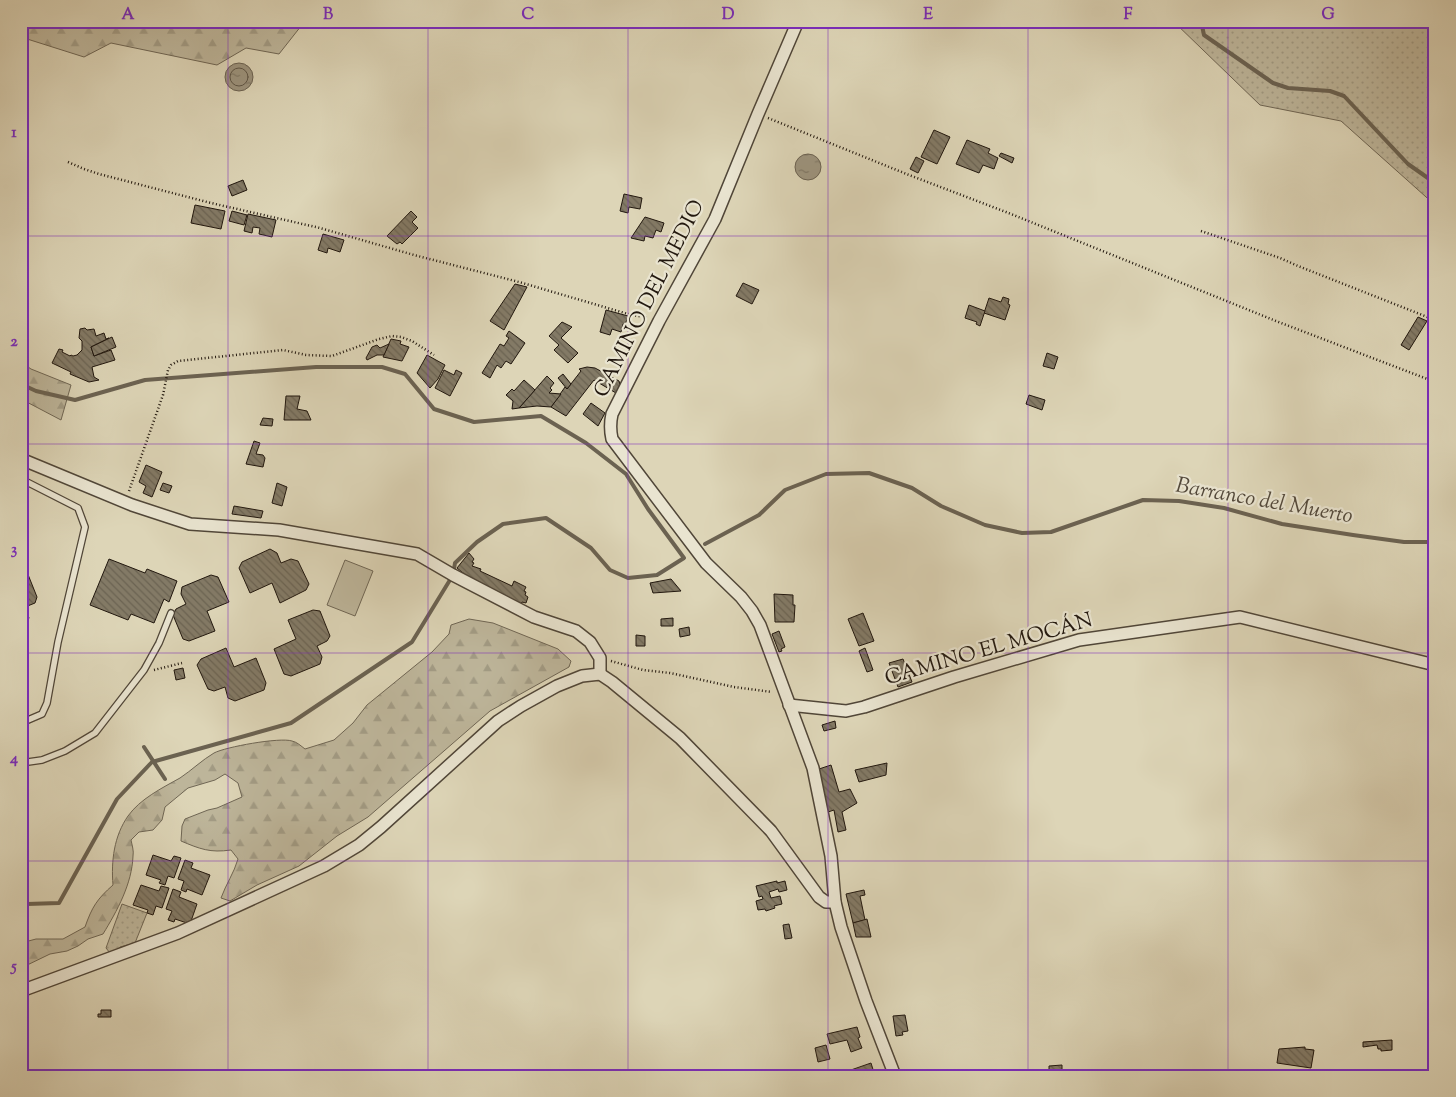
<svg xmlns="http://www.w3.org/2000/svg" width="1456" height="1097" viewBox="0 0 1456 1097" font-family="'Sorts Mill Goudy',serif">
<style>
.green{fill:url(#green-dots);stroke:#6f6654}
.forest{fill:url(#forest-firs);stroke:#6f6654}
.pitch{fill:#bdb59a;stroke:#6f6654}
.water{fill:url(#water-ripples);stroke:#6b6251}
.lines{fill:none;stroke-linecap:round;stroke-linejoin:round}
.shore{stroke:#5f5646;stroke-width:1}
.stream{stroke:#6b6251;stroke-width:4}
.building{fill:url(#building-back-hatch);stroke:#21170e}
.lane-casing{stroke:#504638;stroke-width:8}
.street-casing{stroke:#504638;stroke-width:14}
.path{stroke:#21170e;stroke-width:2.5;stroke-dasharray:1 2.5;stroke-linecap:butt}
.lane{stroke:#e9e4d0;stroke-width:5.5}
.street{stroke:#e9e4d0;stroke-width:11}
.grid{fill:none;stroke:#7b2cbf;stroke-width:1;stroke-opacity:0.55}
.labels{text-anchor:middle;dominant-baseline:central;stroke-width:4.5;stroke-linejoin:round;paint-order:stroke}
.street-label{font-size:21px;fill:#21170e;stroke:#e9e4d0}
.water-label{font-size:22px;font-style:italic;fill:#53493b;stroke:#e9e4d0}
.neatline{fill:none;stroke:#7b2cbf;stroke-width:2}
.grid-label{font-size:16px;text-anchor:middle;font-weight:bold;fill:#7b2cbf}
</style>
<defs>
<pattern id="green-dots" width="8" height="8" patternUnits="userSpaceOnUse" patternTransform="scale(1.25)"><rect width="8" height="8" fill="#bdb59a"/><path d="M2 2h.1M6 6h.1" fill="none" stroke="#a29b84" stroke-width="1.8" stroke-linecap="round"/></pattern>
<pattern id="forest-firs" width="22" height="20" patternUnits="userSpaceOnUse" patternTransform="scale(1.25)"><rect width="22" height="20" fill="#bdb59a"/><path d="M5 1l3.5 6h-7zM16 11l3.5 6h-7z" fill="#a29b84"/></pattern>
<pattern id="water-ripples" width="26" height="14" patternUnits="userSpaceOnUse" patternTransform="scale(1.25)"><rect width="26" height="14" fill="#9d947e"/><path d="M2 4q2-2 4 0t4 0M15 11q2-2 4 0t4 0" fill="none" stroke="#807866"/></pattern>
<pattern id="building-back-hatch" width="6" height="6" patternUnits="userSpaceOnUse" patternTransform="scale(1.25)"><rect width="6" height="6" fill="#837a66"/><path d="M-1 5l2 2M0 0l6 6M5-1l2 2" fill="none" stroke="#6b6352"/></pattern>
</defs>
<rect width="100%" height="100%" fill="#ddd5b7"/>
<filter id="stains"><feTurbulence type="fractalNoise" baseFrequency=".004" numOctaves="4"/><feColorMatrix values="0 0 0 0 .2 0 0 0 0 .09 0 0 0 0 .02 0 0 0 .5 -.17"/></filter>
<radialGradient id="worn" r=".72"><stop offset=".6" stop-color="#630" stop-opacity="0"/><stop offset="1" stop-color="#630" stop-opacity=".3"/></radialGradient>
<g class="green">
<polygon points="1173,21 1435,21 1435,205 1341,121 1260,105"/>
<polygon points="122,904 147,913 135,943 120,947 115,952 110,953 106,948"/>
</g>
<g class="forest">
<polygon points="21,21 305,21 279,54 246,48 217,65 111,43 84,57 24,38"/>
<polygon points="21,362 31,369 71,385 61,420 21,399"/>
<path d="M 469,619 L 493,623 L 558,649 L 571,661 L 569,667 L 490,711 L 368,817 L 337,836 L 299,866 L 257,885 L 230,901 L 221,898 C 226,884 234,873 238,859 L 231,850 C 210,853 200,849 181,841 L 182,826 L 185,819 L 208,810 L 217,808 L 242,797 L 238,783 L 225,774 L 215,780 L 188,788 L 165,807 L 162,820 L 153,830 L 139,832 L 131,840 C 132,845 134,851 133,856 C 132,884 117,911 103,934 L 88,939 L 78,946 L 67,951 L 50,954 L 21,968 L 21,943 L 36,939 L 63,939 L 85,927 C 92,907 97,899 113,885 C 111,861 114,836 128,816 C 140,799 162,788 180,778 C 192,770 202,760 214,753 C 225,747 280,737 292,741 C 297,742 301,746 305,749 L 334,740 L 353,723 L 367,705 L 432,652 L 449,634 L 451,625 Z"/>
</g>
<polygon class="pitch" points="345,560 373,571 355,616 327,605"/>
<g class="water">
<circle cx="239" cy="77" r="14"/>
<circle cx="808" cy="167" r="13"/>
</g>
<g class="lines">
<circle class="shore" cx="239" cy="77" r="9"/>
<g class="stream">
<polyline points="1201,21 1204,35 1273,83 1288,88 1330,91 1344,96 1408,164 1435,183"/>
<polyline points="21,384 36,391 75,400 145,380 316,367 382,367 405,374 434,409 474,422 541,416 586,443 626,474 648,509 684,558 657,575 628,578 610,570 591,548 546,518 503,524 477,542 455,563 453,575 412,642 291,723 152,762 117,799 59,903 27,904 21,902"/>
<polyline points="705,544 759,515 785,490 826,474 869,473 912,488 941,506 985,525 1022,533 1051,532 1143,500 1179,501 1224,508 1282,524 1353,535 1404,542 1435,542"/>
<polyline points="144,747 165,779"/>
</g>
</g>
<g class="building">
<polygon points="934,130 950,137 937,164 921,157"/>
<polygon points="967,140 990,149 988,153 998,158 994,169 983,165 979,173 956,164"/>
<polygon points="1001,153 1014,158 1012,163 999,156"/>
<polygon points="916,157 924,161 918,173 910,169"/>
<polygon points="243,180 247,190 232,196 228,186"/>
<polygon points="624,194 642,198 640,209 629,207 628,213 620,211"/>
<polygon points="195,205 225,211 221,229 191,223"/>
<polygon points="232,211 247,215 244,225 229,221"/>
<polygon points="411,211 417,217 412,222 418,228 402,244 400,242 397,244 387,236"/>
<polygon points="248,214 276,220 272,237 259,234 260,228 253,227 252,233 244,231"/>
<polygon points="645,217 664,223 661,232 656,230 653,238 645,236 644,241 631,238"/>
<polygon points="323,234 344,240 340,252 328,248 327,253 318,250"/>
<polygon points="743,283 759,290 752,304 736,296"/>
<polygon points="515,284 527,287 504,330 490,321"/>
<polygon points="1003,297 1009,299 1008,304 1010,305 1005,320 984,313 989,298 1001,302"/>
<polygon points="969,305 985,311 980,326 976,324 977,322 965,318"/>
<polygon points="606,310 628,316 625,325 623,324 621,332 612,329 610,335 600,332"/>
<polygon points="1418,317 1427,321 1409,350 1401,345"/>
<polygon points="562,322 572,327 561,338 578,353 568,363 554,350 559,345 549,336"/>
<polygon points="85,328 87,330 94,329 96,336 104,333 106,339 109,338 91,347 94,356 111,350 115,360 92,367 94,377 99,380 89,382 70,374 71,372 52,363 59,349 63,350 62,352 70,356 71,355 73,356 77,355 82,350 82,341 79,338 80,329"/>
<polygon points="509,331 525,343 511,364 506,361 501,368 497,365 490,378 482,373 500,344 504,346 509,338 506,336"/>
<polygon points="112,337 116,347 94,356 91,347"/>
<polygon points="391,339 401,341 400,344 409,347 402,361 383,357"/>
<polygon points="389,344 384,355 377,355 367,360 366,358 372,347 377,345 380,348"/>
<polygon points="1047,353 1058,357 1054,369 1043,366"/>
<polygon points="427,355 445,365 438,379 430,388 417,373"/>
<polygon points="587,367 595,368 619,381 620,385 616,393 594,380 566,416 551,407 565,387 567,389 581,371 579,369"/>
<polygon points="444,370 454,375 456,370 462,373 450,396 435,388"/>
<polygon points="563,374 571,384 567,389 558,378"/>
<polygon points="547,376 554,383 550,388 552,390 549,393 561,394 551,407 537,406 519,408"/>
<polygon points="524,380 535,390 519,408 512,409 513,401 506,395 512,389 514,391"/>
<polygon points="1029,395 1045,400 1042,410 1026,404"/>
<polygon points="286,396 300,396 297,409 307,411 311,420 284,420"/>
<polygon points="591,403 605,413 598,426 583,414"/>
<polygon points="263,418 273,419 272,426 260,425"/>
<polygon points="254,441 260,443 256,454 263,455 265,458 263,467 246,464"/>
<polygon points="146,465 162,472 152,497 143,493 146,486 139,482"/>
<polygon points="163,483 172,486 169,493 160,490"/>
<polygon points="277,483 287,487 282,506 272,503"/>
<polygon points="234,506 263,511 261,518 232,514"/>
<polygon points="270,549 277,553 281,563 291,559 298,561 309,584 306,590 280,603 272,583 250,593 239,568 242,562"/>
<polygon points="469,553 474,559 472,562 474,563 472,566 481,569 480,571 512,586 514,581 526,587 524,591 526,592 525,595 528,597 526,603 522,602 521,604 468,577 457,568"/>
<polygon points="109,559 145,573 147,569 177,581 169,602 164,599 154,623 131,614 128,620 90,605"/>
<polygon points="21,564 25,567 37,597 35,603 25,607 29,618 25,624 21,626"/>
<polygon points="211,575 218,577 229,602 207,611 215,631 189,641 183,639 173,615 176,609 186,604 181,594 182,587"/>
<polygon points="671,579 681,591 653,593 650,583"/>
<polygon points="774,594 793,595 793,605 795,605 794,622 775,622"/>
<polygon points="313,610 320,611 330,636 327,641 317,646 322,657 320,664 291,676 284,674 274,649 296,639 288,620"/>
<polygon points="863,613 874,641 859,646 848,619"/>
<polygon points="673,618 673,626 661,626 661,619"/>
<polygon points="689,627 690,635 680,637 679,629"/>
<polygon points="779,631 785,647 781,649 782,651 779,652 772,634"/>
<polygon points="636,635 645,636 645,646 636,646"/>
<polygon points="226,648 234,667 256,658 266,683 264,690 235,701 228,698 225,687 214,691 208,689 197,665 201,659"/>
<polygon points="865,648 873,670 867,672 859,651"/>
<polygon points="21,651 27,663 24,669 21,670"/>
<polygon points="903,659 912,682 898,687 889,663"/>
<polygon points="183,668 185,678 176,680 174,670"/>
<polygon points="835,721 836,728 824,731 822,725"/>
<polygon points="887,763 886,775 859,782 855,770"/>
<polygon points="831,765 839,792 850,789 857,803 842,812 846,830 838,832 834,810 828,812 819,769"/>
<polygon points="153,855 171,861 174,856 181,858 174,878 168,876 165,885 159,883 161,880 146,875"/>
<polygon points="185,860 193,863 191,868 210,875 202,895 187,889 186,892 181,890 184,881 178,879"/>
<polygon points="777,881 777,883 785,881 787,890 779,892 778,889 769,892 771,898 780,896 782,904 774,906 775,908 766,911 765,909 758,910 756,901 763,899 762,896 759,897 756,886"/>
<polygon points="141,885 159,891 161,886 169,888 162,908 156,906 153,915 147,913 148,910 133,905"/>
<polygon points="173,889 181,892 179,897 197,904 190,924 175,919 174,922 168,920 172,911 166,909"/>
<polygon points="864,890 865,895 860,896 865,920 853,923 846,894"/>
<polygon points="867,919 871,937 856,937 853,923"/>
<polygon points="789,924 792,938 785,939 783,925"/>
<polygon points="101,1010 111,1010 111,1017 98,1017 98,1014 101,1014"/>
<polygon points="905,1015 908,1031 902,1032 903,1035 896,1036 893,1016"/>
<polygon points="857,1027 860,1037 858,1038 862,1048 851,1052 847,1040 830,1044 827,1034"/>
<polygon points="1392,1040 1392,1050 1381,1051 1381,1049 1378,1049 1377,1045 1363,1047 1363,1042"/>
<polygon points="826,1045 830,1059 818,1062 815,1048"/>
<polygon points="1305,1047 1305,1049 1314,1050 1311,1068 1277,1063 1279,1049"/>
<polygon points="871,1063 875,1076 849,1076 848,1071"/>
<polygon points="1062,1065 1062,1076 1049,1076 1049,1066"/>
</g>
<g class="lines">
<defs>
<g id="lane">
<polyline points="21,479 78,508 85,527 58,642 47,703 42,714 21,723"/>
<polyline points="21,763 42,760 65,751 95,733 144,670 159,643 171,613"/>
</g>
<g id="street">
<path d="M 798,21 L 758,114 L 715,219 L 659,321 L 612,414 C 610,423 610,430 612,439 L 706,563 L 741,597 L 752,611 L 760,625 L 813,768 L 831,856 L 835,902 L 841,927 L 866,1001 L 895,1076"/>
<polyline points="21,459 132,505 190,524 279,530 417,554 453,575 534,617 576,631 590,642 600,658 600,674"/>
<polyline points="789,705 846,711 864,707 954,677 1079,640 1240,617 1435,665"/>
<polyline points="21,991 178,933 324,866 359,845 381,827 498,721 521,706 557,686 582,676 600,674 612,682 680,738 771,831 819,897 826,902 835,902"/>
</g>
</defs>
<use href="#lane" class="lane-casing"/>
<use href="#street" class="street-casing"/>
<g class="path">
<polyline points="768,118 909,175 1006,212 1276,321 1435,382"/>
<polyline points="68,162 84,169 99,174 211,203 320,228 414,255 519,282 628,314 648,318"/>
<polyline points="1201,231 1280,258 1298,266 1435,320"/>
<polyline points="129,491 163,395 168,370 171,365 178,361 283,350 306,355 332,356 379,339 392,336 401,337 412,341 434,355"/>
<polyline points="611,661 643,670 670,673 734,687 772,692"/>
<polyline points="154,670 182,663"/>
</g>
<use href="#lane" class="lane"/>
<use href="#street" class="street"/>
</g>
<path class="grid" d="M 228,21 L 228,1076M 428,21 L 428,1076M 628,21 L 628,1076M 828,21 L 828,1076M 1028,21 L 1028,1076M 1228,21 L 1228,1076M 21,236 L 1435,236M 21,444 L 1435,444M 21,653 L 1435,653M 21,861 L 1435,861"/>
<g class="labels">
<g class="street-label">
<text transform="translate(650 299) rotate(-63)">CAMINO DEL MEDIO</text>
<text transform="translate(989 650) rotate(-16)">CAMINO EL MOCÁN</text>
</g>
<g class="water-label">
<text transform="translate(1264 502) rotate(10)">Barranco del Muerto</text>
</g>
</g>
<rect width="1456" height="1097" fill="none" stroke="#ddd5b7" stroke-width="55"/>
<rect x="28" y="28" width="1400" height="1042" class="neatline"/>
<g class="grid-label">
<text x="128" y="19">A</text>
<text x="328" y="19">B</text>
<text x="528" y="19">C</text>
<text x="728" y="19">D</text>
<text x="928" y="19">E</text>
<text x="1128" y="19">F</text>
<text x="1328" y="19">G</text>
<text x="14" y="137">1</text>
<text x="14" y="346">2</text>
<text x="14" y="554">3</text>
<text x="14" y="763">4</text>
<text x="14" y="971">5</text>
</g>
<rect width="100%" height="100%" filter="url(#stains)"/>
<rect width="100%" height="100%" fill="url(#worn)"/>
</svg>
